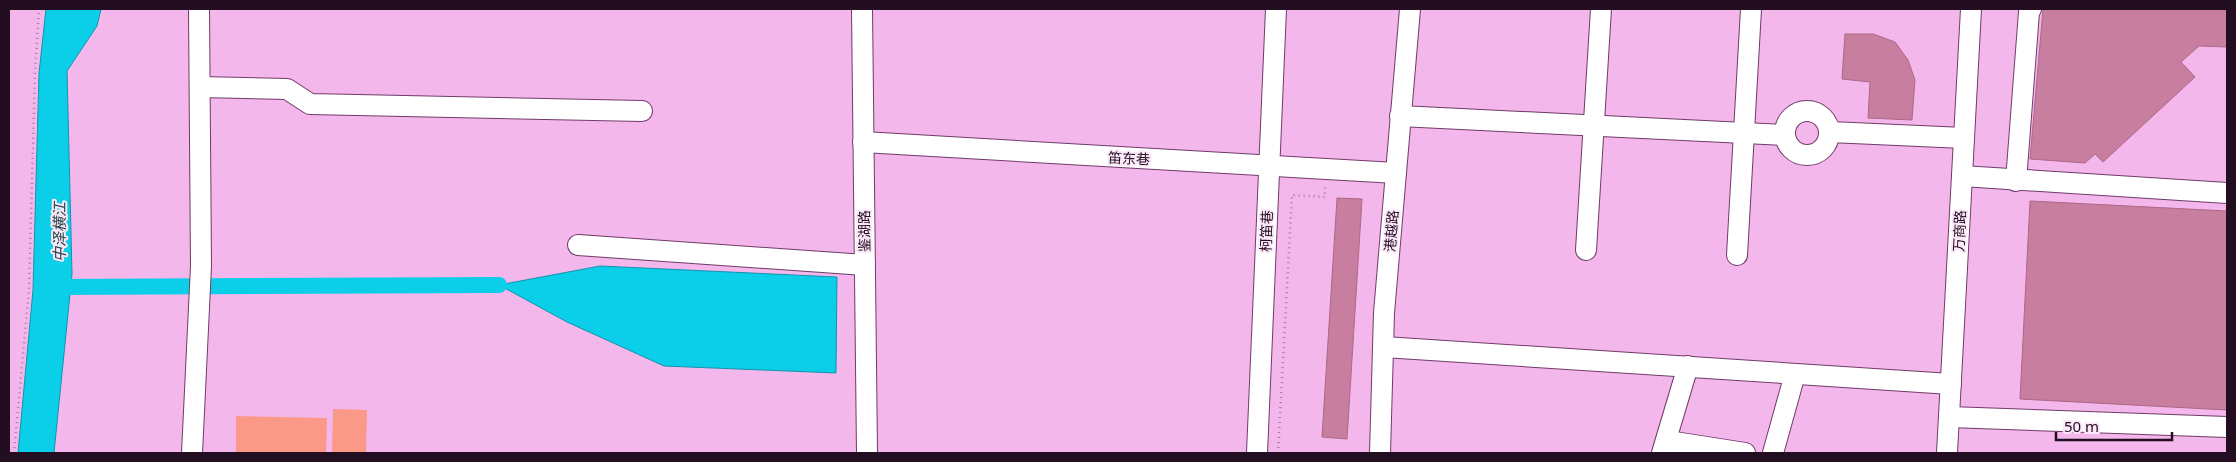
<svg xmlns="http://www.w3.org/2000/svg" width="2236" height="462" viewBox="0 0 2236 462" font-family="'Noto Sans','Noto Sans SC',sans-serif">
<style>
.green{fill:#fa9987}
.water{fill:#0bcee8;stroke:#1294ac}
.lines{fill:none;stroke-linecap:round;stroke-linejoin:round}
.canal{stroke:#0bcee8;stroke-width:16}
.building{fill:#c77e9f;stroke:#ad6787}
.minor-casing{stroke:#703b6a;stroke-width:22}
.path{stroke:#a97aa3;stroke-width:2.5;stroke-dasharray:1 4;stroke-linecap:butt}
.minor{stroke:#fff;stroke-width:20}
.labels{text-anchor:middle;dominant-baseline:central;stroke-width:4;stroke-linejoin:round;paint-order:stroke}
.street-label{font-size:14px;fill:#230d21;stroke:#fbe8f8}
.water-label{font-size:15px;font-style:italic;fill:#23444a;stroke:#fbe8f8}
</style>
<rect width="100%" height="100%" fill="#f4b7eb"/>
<g class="green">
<polygon points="333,409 367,410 366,453 332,453"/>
<polygon points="236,416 327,418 326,453 236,453"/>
</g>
<g class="water">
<polygon points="46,9 101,9 97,26 67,71 72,274 54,453 18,453 33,290 39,73"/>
<polygon points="600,266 837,277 836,373 664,366 567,322 499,285"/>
</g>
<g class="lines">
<polyline class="canal" points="58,287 499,285"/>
</g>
<g class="building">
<polygon points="2043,9 2227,9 2227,47 2199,46 2181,62 2195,77 2103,162 2095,154 2085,163 2030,159"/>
<polygon points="1845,34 1873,34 1895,42 1908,60 1915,80 1912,120 1868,118 1870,82 1842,79"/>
<polygon points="1337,198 1362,199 1347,439 1322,437"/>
<polygon points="2030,201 2227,211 2227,410 2020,399"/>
</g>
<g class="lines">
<defs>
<g id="minor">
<polyline points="862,9 867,453"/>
<polyline points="200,87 287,89 310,104 642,111"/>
<circle cx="1807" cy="133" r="22"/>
<polyline points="1400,116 1784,135"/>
<polyline points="1830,132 1964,138"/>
<polyline points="863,142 1396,173"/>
<polyline points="1962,176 2227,193"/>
<polyline points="2016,181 2029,12 2031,9"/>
<polyline points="578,245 865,265"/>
<polyline points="1586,250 1601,9"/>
<polyline points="1737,255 1751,9"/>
<polyline points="1384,347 1951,384"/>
<polyline points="1949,417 2227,427"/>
<polyline points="1668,441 1745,453"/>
<polyline points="192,453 201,266 199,9"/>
<polyline points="1257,453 1276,9"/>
<polyline points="1380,453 1384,313 1410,9"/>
<polyline points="1662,453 1688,366"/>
<polyline points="1773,453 1795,374"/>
<polyline points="1947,453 1971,9"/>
</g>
</defs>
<use href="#minor" class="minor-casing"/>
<g class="path">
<polyline points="14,453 29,289 35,72 39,9"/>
<polyline points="1278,453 1292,195 1325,197 1325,187"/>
</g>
<use href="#minor" class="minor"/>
</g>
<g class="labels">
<g class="street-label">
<text transform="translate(1129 158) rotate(3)">笛东巷</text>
<text transform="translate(864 231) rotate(-91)">鉴湖路</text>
<text transform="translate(1266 231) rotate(-88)">柯笛巷</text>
<text transform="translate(1391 231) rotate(-85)">港越路</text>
<text transform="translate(1959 231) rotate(-87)">万商路</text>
</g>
<g class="water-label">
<text transform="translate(59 232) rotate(-90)">中泽横江</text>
</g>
</g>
<rect width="2236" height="462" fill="none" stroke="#230d21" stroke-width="20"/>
<path d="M2056 432v8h116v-8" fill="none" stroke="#230d21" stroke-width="2.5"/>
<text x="2064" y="432" font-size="15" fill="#230d21" stroke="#fbe8f8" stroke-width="4" paint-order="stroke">50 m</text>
</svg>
